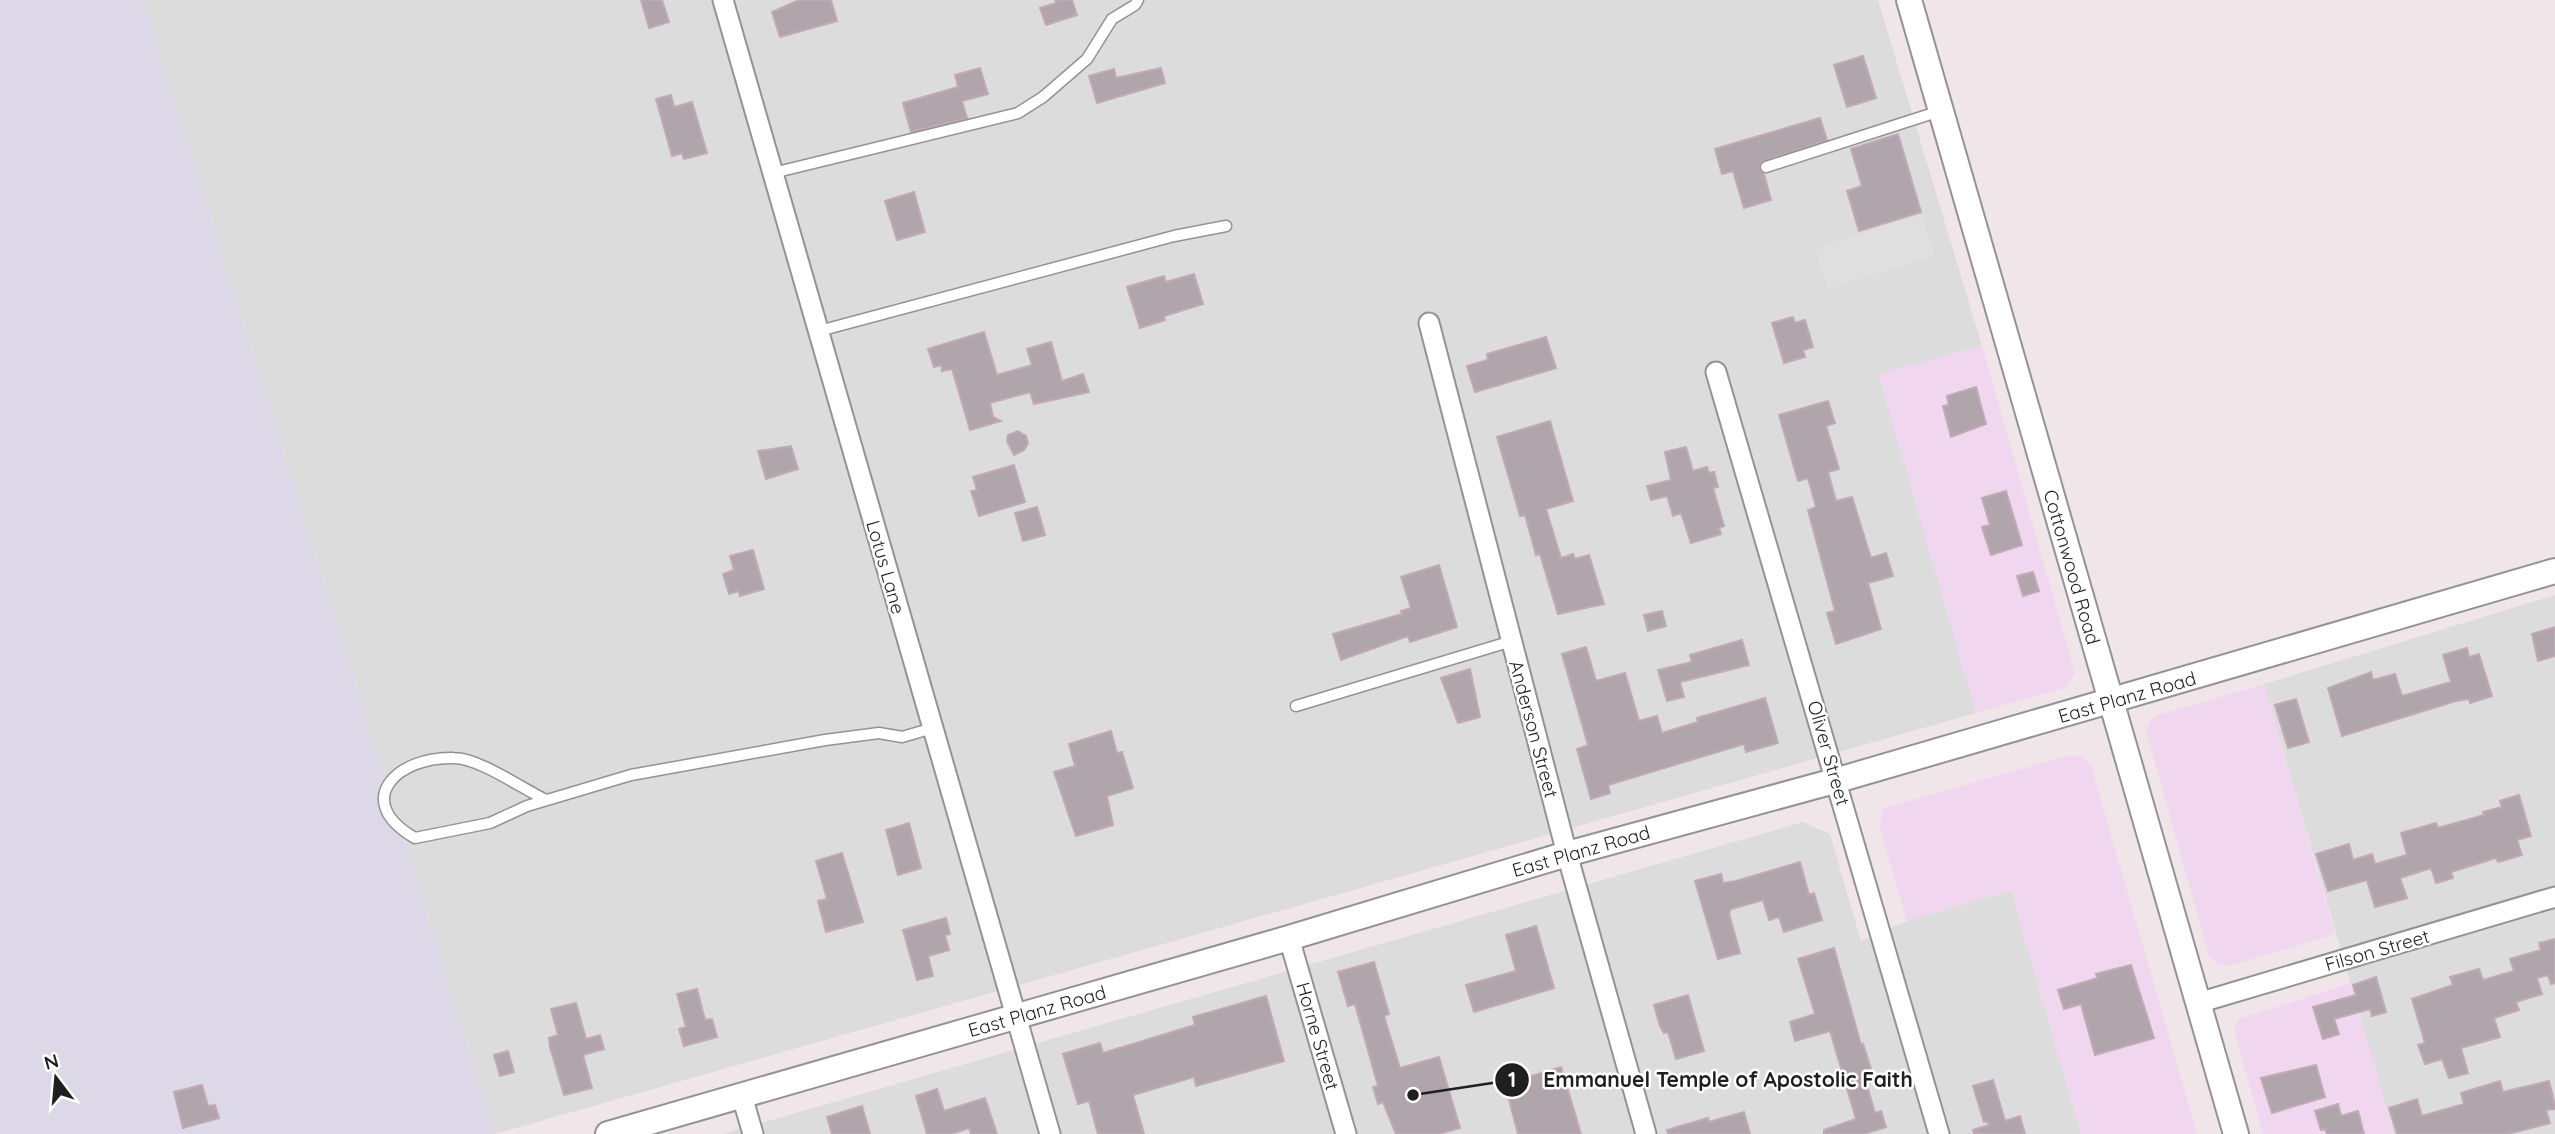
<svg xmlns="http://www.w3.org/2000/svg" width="2555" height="1134" viewBox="0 0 2555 1134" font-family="Quicksand,sans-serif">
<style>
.residential{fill:#dddcdd}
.commercial{fill:#f0d6ee}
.industrial{fill:#dcd8e8}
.parking{fill:#dfdfdf}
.building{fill:#b1a5ac;stroke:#c1a9b6;stroke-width:2}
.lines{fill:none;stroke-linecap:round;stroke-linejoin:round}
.service-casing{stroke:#939393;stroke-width:13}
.minor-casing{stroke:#939393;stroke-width:23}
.tertiary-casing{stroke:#939393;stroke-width:28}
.service{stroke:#fff;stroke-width:10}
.minor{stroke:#fff;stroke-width:19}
.tertiary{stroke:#fff;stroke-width:24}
.labels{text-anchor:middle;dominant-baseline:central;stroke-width:5;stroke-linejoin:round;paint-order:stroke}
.street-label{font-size:19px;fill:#1f1f1f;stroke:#fff}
.leader{fill:none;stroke:#1f1f1f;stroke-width:2.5}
.callout-dot{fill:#1f1f1f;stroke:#fff;stroke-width:2.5}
.mark-label{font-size:21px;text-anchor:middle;font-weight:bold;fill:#fff}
.callout-label{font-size:21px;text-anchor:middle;font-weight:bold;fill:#1f1f1f;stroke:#fff;stroke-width:5;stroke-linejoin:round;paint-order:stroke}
</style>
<rect width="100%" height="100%" fill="#f0e6e9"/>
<g class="residential">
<polygon points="143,0 1878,0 1982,346 1879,375 1976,713 495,1134"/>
<polygon points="2555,595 2555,1134 2394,1134 2264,684"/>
<polygon points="1803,822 1830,834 1861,941 1907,921 2011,891 2081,1134 723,1134"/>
</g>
<g class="commercial">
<polygon points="1982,346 2075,673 2064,688 1976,713 1879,374"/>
<polygon points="2264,684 2335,934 2230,966 2218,965 2209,956 2146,731 2151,719 2158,715"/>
<polygon points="2070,755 2082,756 2091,765 2197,1134 2081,1134 2011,891 1907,921 1879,826 1884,808"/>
<polygon points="2351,983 2394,1134 2263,1134 2234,1030 2239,1019"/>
</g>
<polygon class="industrial" points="0,0 143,0 495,1134 0,1134"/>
<polygon class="parking" points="1921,215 1934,256 1828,289 1815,248"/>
<g class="building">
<polygon points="641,0 662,0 669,22 649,28"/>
<polygon points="799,0 831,0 837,21 780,37 772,12"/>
<polygon points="1055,0 1072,0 1077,15 1046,25 1040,8 1056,3"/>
<polygon points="1863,56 1876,98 1847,107 1834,65"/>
<polygon points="980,68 988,94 962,101 967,118 911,132 903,103 958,87 955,75"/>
<polygon points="1161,68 1165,83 1097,103 1089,76 1114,69 1116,78"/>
<polygon points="671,95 674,107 692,102 707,153 684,159 682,153 672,156 656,99"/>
<polygon points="1820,118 1827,140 1761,162 1759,169 1764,174 1771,200 1744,208 1733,171 1722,174 1715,149"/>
<polygon points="1898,134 1921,212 1859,231 1847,191 1862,186 1851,149"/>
<polygon points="914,192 925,232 897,240 885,201"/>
<polygon points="1194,274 1203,304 1164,316 1165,320 1140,328 1127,287 1164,276 1166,282"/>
<polygon points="1793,317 1795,323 1805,320 1813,347 1803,350 1805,357 1784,363 1772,323"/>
<polygon points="984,332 997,375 1032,365 1027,349 1051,342 1062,381 1083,374 1089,392 1034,404 1030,392 990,403 993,417 1001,421 970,430 952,369 942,371 941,365 934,367 928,349"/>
<polygon points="1546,337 1556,368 1475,392 1467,366 1488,360 1487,354"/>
<polygon points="1976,387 1986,424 1951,437 1943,406 1949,405 1947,396"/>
<polygon points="1828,401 1835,423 1826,426 1839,469 1828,472 1836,501 1852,497 1871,558 1886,553 1893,576 1868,583 1881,629 1836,644 1827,613 1835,611 1808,510 1816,507 1808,478 1798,481 1779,415"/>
<polygon points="1550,421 1573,501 1546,509 1561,558 1573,554 1575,559 1589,555 1604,604 1558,614 1540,554 1536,555 1525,515 1520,516 1497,437"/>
<polygon points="1018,431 1026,436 1028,443 1024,450 1014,455 1007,441 1008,435"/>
<polygon points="791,446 798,469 766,479 758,451"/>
<polygon points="1686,447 1693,471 1707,467 1709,473 1714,472 1718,487 1713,488 1724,526 1719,528 1721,534 1691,543 1681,513 1673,516 1667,496 1651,500 1647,486 1671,480 1665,452"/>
<polygon points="1014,465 1025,502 979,516 971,491 977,490 973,477"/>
<polygon points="2006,491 2022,545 1991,555 1982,527 1990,525 1982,498"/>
<polygon points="1037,507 1045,535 1023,541 1015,513"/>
<polygon points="753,550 764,589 740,596 739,591 729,594 723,574 734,570 730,556"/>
<polygon points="1439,565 1457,627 1410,642 1408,636 1341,660 1333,634 1402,614 1401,611 1411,608 1401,577"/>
<polygon points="2033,572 2039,591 2023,596 2017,576"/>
<polygon points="1662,611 1666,626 1648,631 1644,615"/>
<polygon points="2555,627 2555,656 2538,661 2532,634"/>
<polygon points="1742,640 1749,665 1680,682 1684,697 1667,701 1658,670 1692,662 1690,655"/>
<polygon points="1586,647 1596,681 1625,673 1639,721 1657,716 1662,733 1698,722 1697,718 1765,698 1778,743 1746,752 1744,744 1608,785 1610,793 1591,799 1577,749 1588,745 1562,654"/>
<polygon points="2467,648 2469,657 2479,654 2492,696 2470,703 2469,699 2456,701 2342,736 2328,688 2371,672 2373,680 2395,674 2402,696 2451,682 2443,655"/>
<polygon points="1470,669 1480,717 1458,723 1441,678"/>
<polygon points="2296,699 2309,742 2288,748 2275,705"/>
<polygon points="1111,731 1117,753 1122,752 1133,788 1107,796 1113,825 1076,836 1054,772 1075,766 1069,744"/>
<polygon points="2519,795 2531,836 2517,840 2522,855 2498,862 2496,858 2451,872 2453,878 2436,883 2431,868 2400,878 2407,898 2375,907 2367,880 2328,891 2316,854 2349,844 2353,860 2372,854 2375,864 2407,855 2401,833 2436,823 2438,828 2484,815 2483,812 2502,807 2500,801"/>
<polygon points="909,823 921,868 898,875 886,830"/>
<polygon points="842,853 863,922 826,932 818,901 827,899 816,861"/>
<polygon points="1800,862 1809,895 1814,893 1822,920 1784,932 1779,917 1769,920 1763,900 1731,909 1729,914 1740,953 1718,959 1695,881 1721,874 1723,883 1736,881"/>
<polygon points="946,918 950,934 945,935 949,950 928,956 933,976 917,980 903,930"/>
<polygon points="1536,926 1554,988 1474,1012 1466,985 1516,971 1506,935"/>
<polygon points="2555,939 2555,983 2551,984 2548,975 2537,978 2542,994 2516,1002 2519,1010 2494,1018 2500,1037 2461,1048 2468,1073 2449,1078 2442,1059 2425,1064 2418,1045 2425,1043 2412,999 2453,985 2450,977 2479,969 2483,980 2514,971 2510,959 2541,950 2539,943"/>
<polygon points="1834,948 1861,1045 1863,1044 1871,1069 1863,1072 1875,1113 1881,1111 1886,1127 1864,1134 1824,1134 1824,1130 1856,1119 1830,1031 1795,1041 1790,1022 1815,1014 1798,959"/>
<polygon points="1374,962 1389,1014 1384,1016 1400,1068 1439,1057 1460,1128 1439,1134 1396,1134 1383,1102 1378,1104 1373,1087 1378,1086 1355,1004 1348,1006 1338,972"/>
<polygon points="2131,965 2154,1038 2095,1055 2081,1004 2064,1009 2058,990 2098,978 2096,974"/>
<polygon points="2376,977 2386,1012 2372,1016 2370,1009 2334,1019 2339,1034 2323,1039 2313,1007 2356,995 2353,985"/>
<polygon points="697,989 705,1020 712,1019 717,1037 684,1046 679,1029 686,1027 677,994"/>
<polygon points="1688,995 1704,1051 1676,1059 1668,1032 1664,1033 1660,1026 1654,1005"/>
<polygon points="1266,996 1284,1061 1196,1086 1194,1077 1133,1095 1144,1134 1098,1134 1089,1101 1078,1104 1063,1054 1100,1043 1103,1053 1195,1025 1193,1017"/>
<polygon points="576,1003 586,1039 600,1035 604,1049 583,1055 592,1088 564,1095 550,1047 549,1038 558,1035 551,1009"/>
<polygon points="508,1051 514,1072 500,1076 494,1055"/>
<polygon points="2316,1065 2325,1097 2272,1113 2261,1078"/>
<polygon points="1561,1067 1581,1134 1518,1134 1505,1084"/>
<polygon points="1993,1080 2005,1121 2020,1116 2025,1134 1974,1134 1973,1130 1989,1125 1987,1121 1984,1122 1973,1086"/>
<polygon points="2500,1081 2503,1092 2549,1081 2555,1105 2555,1109 2546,1110 2550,1123 2508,1134 2397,1134 2389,1108 2417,1099 2422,1116 2464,1104 2461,1093"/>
<polygon points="202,1085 208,1106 215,1105 219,1118 183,1128 174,1092"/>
<polygon points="937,1089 944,1111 985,1098 997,1134 971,1134 969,1128 951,1134 927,1134 916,1096"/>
<polygon points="2338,1104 2341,1116 2358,1111 2364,1134 2327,1134 2325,1129 2321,1130 2315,1111"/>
<polygon points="862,1106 870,1134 832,1134 827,1117"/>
<polygon points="1744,1112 1750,1134 1668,1134 1667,1130 1708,1118 1709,1122"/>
</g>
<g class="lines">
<defs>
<g id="service">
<polyline points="1766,167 1940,111"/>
<polyline points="773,173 1018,113 1043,97 1087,59 1112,19 1135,5 1138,0"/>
<polyline points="819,331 1174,236 1226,226"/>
<polyline points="1296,706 1512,641"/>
<path d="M 546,800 C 521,788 479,758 454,758 C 397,756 351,801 415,838 L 490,823 L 527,806 L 631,775 L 825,740 L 879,733 L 902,737 L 933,728"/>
</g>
<g id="minor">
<polyline points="723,0 1050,1134"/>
<polyline points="1429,323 1567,854 1646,1134"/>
<polyline points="1716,372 1939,1134"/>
<polyline points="1289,938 1346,1134"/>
<polyline points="2198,1003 2555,897"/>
<polyline points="742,1096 753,1134"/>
</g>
<g id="tertiary">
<polyline points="1909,0 2236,1134"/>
<polyline points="608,1134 1289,938 1567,854 1838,780 2555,571"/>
</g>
</defs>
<use href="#service" class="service-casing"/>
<use href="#minor" class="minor-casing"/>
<use href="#tertiary" class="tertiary-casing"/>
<use href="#service" class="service"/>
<use href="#minor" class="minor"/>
<use href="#tertiary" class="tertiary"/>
</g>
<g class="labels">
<g class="street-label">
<text transform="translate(886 567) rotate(74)">Lotus Lane</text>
<text transform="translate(2072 567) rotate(74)">Cottonwood Road</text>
<text transform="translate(2127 697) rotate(-16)">East Planz Road</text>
<text transform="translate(1534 729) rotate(75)">Anderson Street</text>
<text transform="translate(1829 753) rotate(74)">Oliver Street</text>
<text transform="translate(1581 851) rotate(-16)">East Planz Road</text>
<text transform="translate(2377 950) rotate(-16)">Filson Street</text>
<text transform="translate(1037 1011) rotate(-16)">East Planz Road</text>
<text transform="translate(1318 1036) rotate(74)">Horne Street</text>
</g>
</g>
<path class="leader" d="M1413 1095L1512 1080"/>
<g class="callout-dot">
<circle cx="1413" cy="1095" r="7"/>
<circle cx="1512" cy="1080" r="18"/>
</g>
<g class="mark-label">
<text x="1512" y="1087">1</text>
</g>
<g class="callout-label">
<text x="1728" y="1087">Emmanuel Temple of Apostolic Faith</text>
</g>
<g transform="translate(56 1078) rotate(344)" stroke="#ffffff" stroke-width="5" paint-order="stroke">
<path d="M0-5L12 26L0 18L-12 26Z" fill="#1f1f1f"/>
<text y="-10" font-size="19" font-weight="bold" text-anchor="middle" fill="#1f1f1f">N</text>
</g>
</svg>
